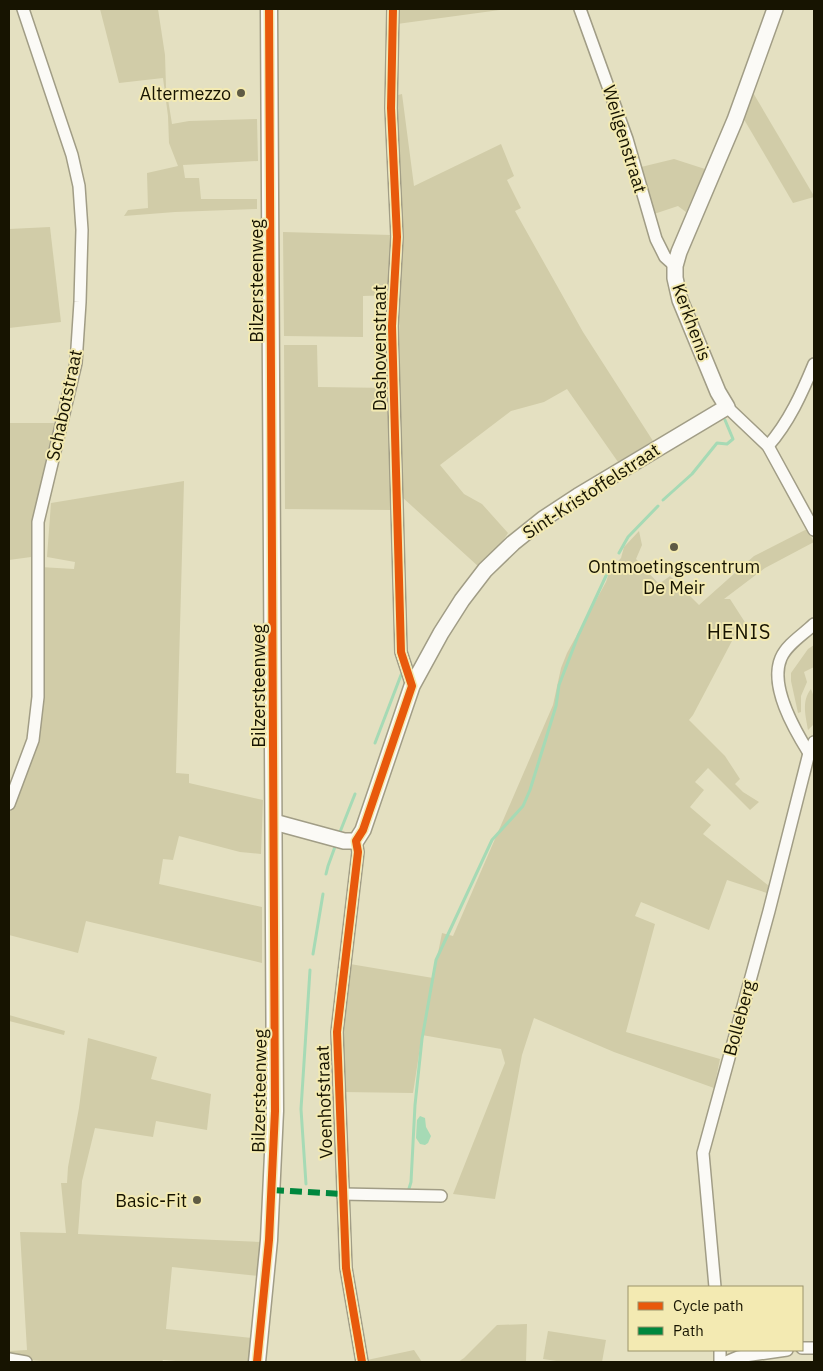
<svg xmlns="http://www.w3.org/2000/svg" width="823" height="1371" viewBox="0 0 823 1371" font-family="'IBM Plex Sans',sans-serif">
<style>
.green{fill:#d1cca8}
.water{fill:#a6dab5}
.lines{fill:none;stroke-linecap:round;stroke-linejoin:round}
.stream{stroke:#a6dab5;stroke-width:3}
.minor-casing{stroke:#a19d86;stroke-width:14}
.tertiary-casing{stroke:#a19d86;stroke-width:18}
.secondary-casing{stroke:#a19d86;stroke-width:19}
.minor{stroke:#fbfaf6;stroke-width:11}
.tertiary{stroke:#fbfaf6;stroke-width:15}
.secondary{stroke:#fbfaf6;stroke-width:16}
.quiet{stroke:#00873e;stroke-width:6;stroke-dasharray:12 6;stroke-linecap:butt}
.cycleway-casing{stroke:#f3eab2;stroke-width:11}
.cycleway{stroke:#e8590c;stroke-width:8}
.poi-dot{fill:#5f5b44;stroke:#f3eab2;stroke-width:2}
.labels{text-anchor:middle;dominant-baseline:central;stroke-width:4;stroke-linejoin:round;paint-order:stroke}
.poi-label{font-size:18px;fill:#171401;stroke:#f3eab2;text-anchor:end}
.street-label{font-size:18px;fill:#171401;stroke:#f3eab2}
.quarter-label{font-size:20px;letter-spacing:1px;fill:#171401;stroke:#f3eab2}
</style>
<rect width="100%" height="100%" fill="#e4e0c1"/>
<g class="green">
<polygon points="100,9 158,9 165,55 166,87 172,124 189,121 257,119 258,161 183,165 185,178 199,178 201,199 257,199 257,209 175,212 124,216 128,210 148,208 147,173 178,166 169,143 168,116 163,78 119,83"/>
<polygon points="397,9 507,9 397,24"/>
<polygon points="752,91 814,196 814,197 793,203 742,116"/>
<path d="M 402,94 L 414,186 L 501,144 L 514,176 L 507,180 L 521,208 L 515,211 L 583,332 L 653,441 L 618,462 L 567,389 L 544,402 L 511,411 L 440,465 L 464,494 L 482,504 L 508,533 L 500,545 L 479,567 L 402,497 C 399,363 399,230 394,96 Z"/>
<polygon points="674,159 705,169 686,212 678,206 654,214 641,167"/>
<polygon points="50,227 61,322 9,328 9,229"/>
<polygon points="283,232 391,235 392,295 363,296 363,337 284,336"/>
<polygon points="284,345 317,345 318,387 391,388 393,510 285,509"/>
<polygon points="9,423 59,423 35,520 31,557 9,560"/>
<polygon points="184,481 176,773 189,774 189,783 263,800 261,854 240,852 179,836 173,860 163,859 159,884 262,907 262,963 86,921 78,953 9,935 9,814 32,755 40,567 74,569 75,562 47,557 51,503"/>
<path d="M 807,529 L 814,542 L 765,568 L 724,599 L 730,599 L 748,627 L 733,639 L 693,715 L 689,720 L 725,756 L 740,779 L 735,784 L 743,792 L 759,802 L 750,810 L 708,768 L 695,782 L 704,790 L 690,807 L 711,825 L 703,834 L 769,886 L 767,893 L 727,880 L 709,930 L 641,902 L 635,916 L 655,924 L 626,1032 L 720,1059 L 714,1088 L 614,1052 L 534,1018 L 522,1055 L 495,1199 L 453,1194 L 505,1063 L 501,1049 L 422,1035 L 413,1093 L 343,1092 C 342,1049 345,1007 350,964 L 433,978 L 442,933 L 453,936 L 553,705 L 561,668 L 567,653 L 606,582 L 610,570 L 621,558 L 624,547 L 639,531 L 642,545 L 636,559 L 659,584 L 670,576 L 699,605 L 754,556 Z"/>
<polygon points="814,645 814,667 804,672 807,682 801,696 801,712 798,713 791,681 791,673 808,649"/>
<path d="M 811,689 L 814,697 L 814,724 L 808,730 C 806,717 801,701 811,689 Z"/>
<polygon points="9,1015 65,1031 64,1035 9,1021"/>
<polygon points="88,1038 157,1057 151,1079 211,1094 207,1130 156,1121 153,1137 95,1128 82,1181 78,1234 261,1242 258,1276 172,1267 166,1329 252,1338 249,1362 189,1362 163,1360 162,1362 53,1362 9,1358 9,1351 27,1350 20,1232 66,1233 61,1183 67,1183 68,1167 79,1108"/>
<polygon points="527,1324 526,1362 458,1362 464,1358 497,1325"/>
<polygon points="548,1331 606,1340 602,1362 563,1362 543,1359"/>
<polygon points="414,1350 422,1362 368,1362 367,1360"/>
</g>
<polygon class="water" points="420,1116 425,1118 426,1127 431,1136 428,1143 425,1145 420,1144 416,1138 417,1120"/>
<g class="lines">
<g class="stream">
<polyline points="663,500 692,474 717,443 727,444 733,439 725,420"/>
<polyline points="619,553 628,537 658,506"/>
<polyline points="375,743 401,675"/>
<polyline points="340,832 355,794"/>
<polyline points="326,874 328,866 336,844"/>
<polyline points="313,954 323,894"/>
<polyline points="306,1184 301,1109 310,970"/>
<polyline points="408,1192 411,1182 415,1105 422,1039 436,960 492,840 523,806 530,790 556,706 559,685 578,636 612,563"/>
</g>
<defs>
<g id="minor">
<polyline points="393,9 391,108 397,237 392,326 401,652 412,686"/>
<polyline points="580,9 627,139 656,239 665,257 675,266"/>
<polyline points="727,407 768,446 814,530"/>
<path d="M 768,446 C 789,422 802,393 814,364"/>
<path d="M 809,753 C 794,729 769,686 781,658 C 787,644 804,634 814,624"/>
<polyline points="9,804 33,740 38,697 38,522 76,363 80,302 82,230 79,186 72,155 23,9"/>
<polyline points="356,841 358,852 337,1032 346,1268 362,1362"/>
<polyline points="342,1194 441,1196"/>
<polyline points="715,1287 703,1153 769,911 809,753 814,742"/>
<polyline points="802,1348 814,1348"/>
<polyline points="720,1350 720,1362"/>
<polyline points="9,1359 26,1362"/>
<polyline points="726,1362 738,1357 787,1350"/>
</g>
<polyline id="tertiary" points="274,822 344,841 356,841 363,830 412,686 441,633 462,600 485,570 513,543 543,519 578,496 727,407 718,392 680,300 675,278 675,266 679,252 735,120 775,9"/>
<polyline id="secondary" points="257,1362 269,1240 275,1111 269,9"/>
</defs>
<use href="#minor" class="minor-casing"/>
<use href="#tertiary" class="tertiary-casing"/>
<use href="#secondary" class="secondary-casing"/>
<use href="#minor" class="minor"/>
<use href="#tertiary" class="tertiary"/>
<use href="#secondary" class="secondary"/>
<polyline class="quiet" points="272,1190 342,1194"/>
<defs>
<g id="cycleway">
<polyline points="257,1362 269,1240 275,1111 269,9"/>
<polyline points="362,1362 346,1268 337,1032 358,852 356,841 363,830 412,686 401,652 392,326 397,237 391,108 393,9"/>
</g>
</defs>
<use href="#cycleway" class="cycleway-casing"/>
<use href="#cycleway" class="cycleway"/>
</g>
<g class="poi-dot">
<circle cx="241" cy="93" r="5"/>
<circle cx="674" cy="547" r="5"/>
<circle cx="197" cy="1200" r="5"/>
</g>
<g class="labels">
<g class="poi-label">
<text x="231" y="93">Altermezzo</text>
<text x="674" y="566" text-anchor="middle">Ontmoetingscentrum<tspan x="674" dy="21">De Meir</tspan></text>
<text x="187" y="1200">Basic-Fit</text>
</g>
<g class="street-label">
<text transform="translate(625 139) rotate(73)">Weilgenstraat</text>
<text transform="translate(256 281) rotate(-90)">Bilzersteenweg</text>
<text transform="translate(692 322) rotate(70)">Kerkhenis</text>
<text transform="translate(379 348) rotate(-90)">Dashovenstraat</text>
<text transform="translate(64 405) rotate(-78)">Schabotstraat</text>
<text transform="translate(591 491) rotate(-33)">Sint-Kristoffelstraat</text>
<text transform="translate(258 686) rotate(-90)">Bilzersteenweg</text>
<text transform="translate(739 1018) rotate(-75)">Bolleberg</text>
<text transform="translate(259 1091) rotate(-89)">Bilzersteenweg</text>
<text transform="translate(324 1102) rotate(-92)">Voenhofstraat</text>
</g>
<g class="quarter-label">
<text x="739" y="631">HENIS</text>
</g>
</g>
<rect width="823" height="1371" fill="none" stroke="#171401" stroke-width="20"/>
<rect x="628" y="1286" width="175" height="65" fill="#f3eab2" stroke="#9b946b"/>
<rect x="638" y="1302" width="25" height="8" fill="#e8590c" stroke="#9b946b"/>
<text x="673" y="1311" font-size="15" fill="#171401">Cycle path</text>
<rect x="638" y="1327" width="25" height="8" fill="#00873e" stroke="#9b946b"/>
<text x="673" y="1336" font-size="15" fill="#171401">Path</text>
</svg>
